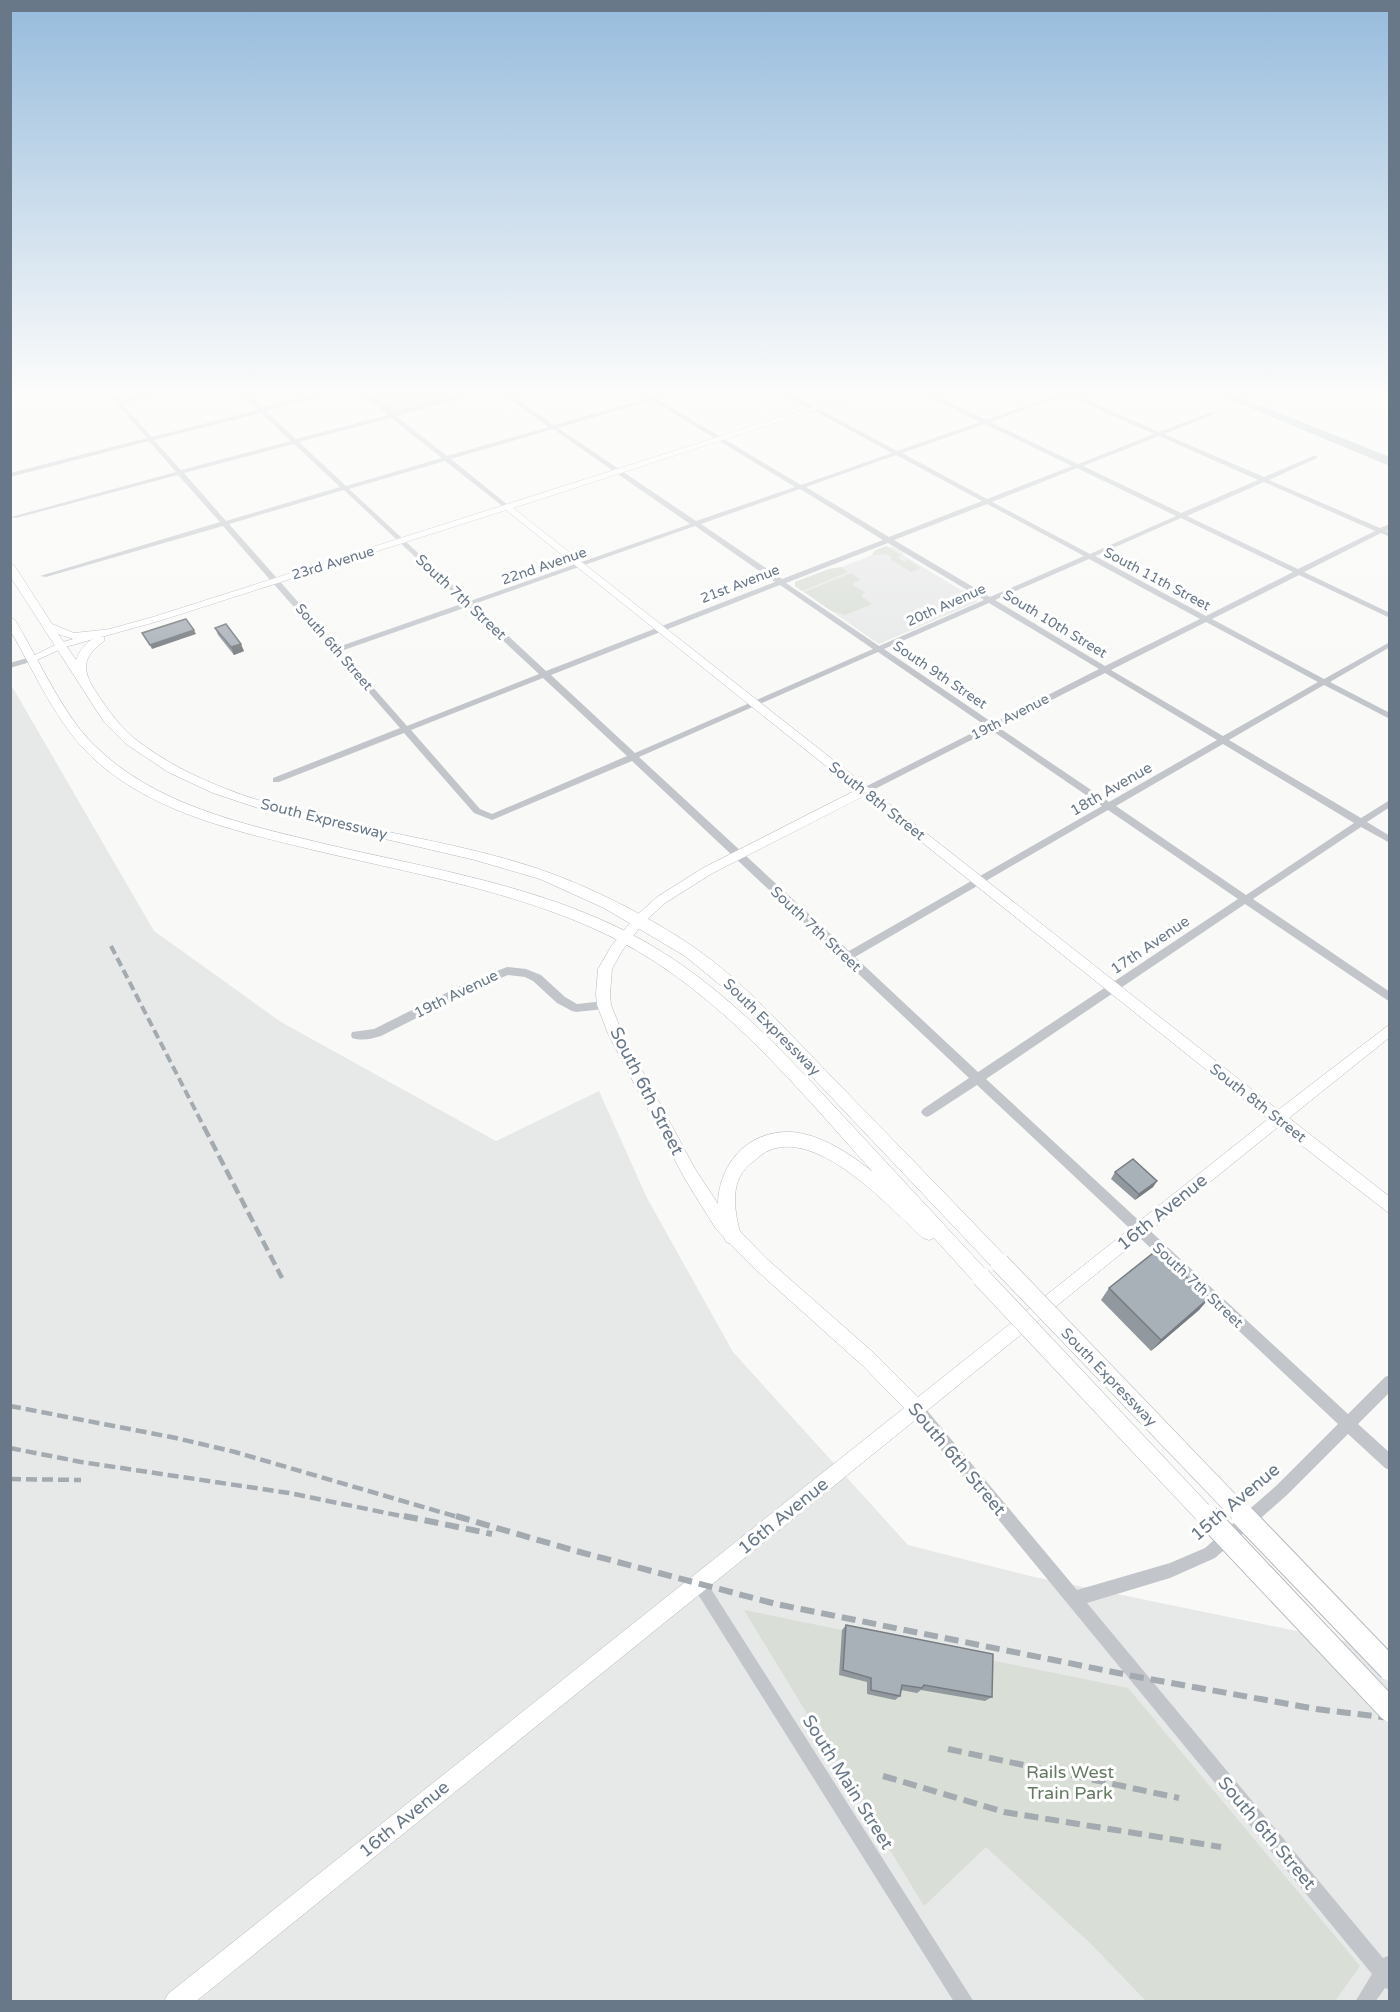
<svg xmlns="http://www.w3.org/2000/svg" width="1400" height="2012" viewBox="0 0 1400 2012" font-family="'Varela Round',sans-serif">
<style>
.built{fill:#e7e8e8}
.green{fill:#d9ded6}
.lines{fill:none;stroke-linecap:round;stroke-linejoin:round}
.river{fill:#bbc6cb;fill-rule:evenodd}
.secondary-casing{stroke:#b5babf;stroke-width:1}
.primary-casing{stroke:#b6babf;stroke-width:1}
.street{fill:#c2c6cb;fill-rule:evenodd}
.secondary{fill:#fff;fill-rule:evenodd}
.primary{fill:#fff;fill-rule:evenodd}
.rail-far2{stroke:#a3aab0;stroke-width:4;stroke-dasharray:9 4.5;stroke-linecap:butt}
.rail-far1{stroke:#a3aab0;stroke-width:4.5;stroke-dasharray:11 5;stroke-linecap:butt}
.rail{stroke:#a3aab0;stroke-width:6;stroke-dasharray:14 7;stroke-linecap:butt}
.primary-bridge-far1-casing{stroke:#b6babf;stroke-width:20;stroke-linecap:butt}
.primary-bridge-casing{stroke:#b6babf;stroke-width:25;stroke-linecap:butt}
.primary-bridge-far1{stroke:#fff;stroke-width:19}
.primary-bridge{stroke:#fff;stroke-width:23}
.wall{fill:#91989e}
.shaded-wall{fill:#767c81}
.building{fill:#a9b1b8;stroke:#767c81;stroke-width:1.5}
.labels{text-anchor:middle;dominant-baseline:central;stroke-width:6;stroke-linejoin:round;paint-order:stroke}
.far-street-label{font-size:14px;fill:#687888;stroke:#fff}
.street-label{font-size:15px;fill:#687888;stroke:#fff}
.near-street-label{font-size:18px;fill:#687888;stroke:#fff}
.near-park-label{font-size:18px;fill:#667a63;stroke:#fff}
</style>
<rect width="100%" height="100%" fill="#f9f9f7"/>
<g class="built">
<polygon points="886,546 893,547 903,552 903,555 961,590 966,590 977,597 977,602 879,644 795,586 795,582 829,569 842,567 872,555 874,551"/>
<polygon points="10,683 154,931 281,1022 496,1141 599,1091 647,1198 733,1352 908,1545 1030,1576 1389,1650 1389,2001 11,2001"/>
</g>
<g class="green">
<polygon points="365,394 472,394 392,416"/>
<polygon points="886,546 901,555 898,558 905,562 909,560 920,568 911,572 890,559 892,557 887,554 873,555 874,551"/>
<polygon points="842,567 848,572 802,591 795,586 795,582 829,569"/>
<polygon points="851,573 861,580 853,583 853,585 865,592 861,596 872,604 845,615 830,610 804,592"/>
<polygon points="744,1610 1128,1688 1360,1966 1335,2001 1146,2001 1091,1944 986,1847 924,1906"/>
</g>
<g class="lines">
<polygon class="river" points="1216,394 1232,394 1390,457 1390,466"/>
<defs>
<path id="secondary" d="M 853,394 L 864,394 L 513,508 L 1278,1110 L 1390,1024 L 1390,1037 L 1289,1118 L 1390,1197 L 1390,1214 L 1278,1127 L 195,2002 L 164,2002 L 168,1994 L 904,1408 L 863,1366 L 755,1269 L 716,1229 L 685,1179 L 609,1036 L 597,1005 L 596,994 L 598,969 L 612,945 L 635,917 L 657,897 L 703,868 L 856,790 L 506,510 L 159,621 L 65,647 L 37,660 L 29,658 L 59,643 L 153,617 ZM 864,796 L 1268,1119 L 918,1397 L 875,1354 L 767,1259 L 728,1219 L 695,1169 L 623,1035 L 611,1005 L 610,994 L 612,969 L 622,951 L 643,923 L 665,903 L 711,874 Z"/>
<g id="primary">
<path d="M 10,564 L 14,565 L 52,624 L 74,633 L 112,629 L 112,633 L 73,639 L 58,634 L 76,660 C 80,649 91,635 104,637 L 104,641 C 79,660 83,672 98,695 C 109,711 120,727 135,739 C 247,826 419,825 550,873 C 599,891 653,919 695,948 C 745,983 785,1029 827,1072 C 887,1134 947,1195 1006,1257 L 1009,1263 L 1006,1269 L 1000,1271 L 994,1269 L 742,1003 L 685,956 L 604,908 L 540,879 L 475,860 L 270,812 L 213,793 L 168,772 L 126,744 L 104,722 L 10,576 Z"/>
<path d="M 10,617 L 15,620 C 38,658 62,713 93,744 C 155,806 244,824 325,844 C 427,868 536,885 629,933 C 716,978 780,1048 846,1119 C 893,1170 940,1220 987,1271 L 990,1277 L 987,1283 L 981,1286 L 975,1283 L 934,1238 L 929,1240 L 923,1238 C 889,1207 820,1130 770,1150 C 764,1152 759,1157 754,1161 C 728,1179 734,1209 741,1236 L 738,1242 L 732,1244 L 726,1242 C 703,1192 731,1130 791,1132 C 821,1134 850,1154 873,1172 C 790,1080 711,981 595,929 C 508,890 411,873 318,851 C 236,831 143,812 83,748 C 52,714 33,669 10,630 Z"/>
</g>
</defs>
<use href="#secondary" class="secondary-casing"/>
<use href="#primary" class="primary-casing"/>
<g class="street">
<path d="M 108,394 L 114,394 L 120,401 L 147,394 L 158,394 L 122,404 L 152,437 L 258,410 L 241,394 L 248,394 L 263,408 L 318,394 L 329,394 L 266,411 L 296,439 L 388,415 L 362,394 L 369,394 L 393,413 L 464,394 L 475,394 L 396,416 L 447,456 L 549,427 L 502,394 L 509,394 L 554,425 L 648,398 L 642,394 L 650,394 L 653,396 L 670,394 L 657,399 L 801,485 L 892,453 L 783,394 L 791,394 L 897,451 L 980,422 L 924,394 L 932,394 L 986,420 L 1059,394 L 1073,394 L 1159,432 L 1211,412 L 1215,412 L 1215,414 L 1164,434 L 1264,477 L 1313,456 L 1317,456 L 1317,458 L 1269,480 L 1380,528 L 1390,524 L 1390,529 L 1386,531 L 1390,532 L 1390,537 L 1381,533 L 1304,572 L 1390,613 L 1390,618 L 1299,575 L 1212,619 L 1324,679 L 1390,642 L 1390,647 L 1330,682 L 1390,713 L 1390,719 L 1324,685 L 1229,740 L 1361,818 L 1390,800 L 1390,807 L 1367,822 L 1390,836 L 1390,843 L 1361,827 L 1253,899 L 1390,992 L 1390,1002 L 1245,904 L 986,1079 L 1348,1414 L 1385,1377 L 1390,1375 L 1390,1392 L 1358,1424 L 1390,1453 L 1390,1470 L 1385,1468 L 1348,1434 L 1287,1495 L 1215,1558 L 1170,1578 L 1087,1603 L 1383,1958 L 1390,1955 L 1390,1990 L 1385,1988 L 1375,2002 L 1355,2002 L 1372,1974 L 910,1412 L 908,1407 L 910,1402 L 915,1400 L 920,1402 L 1077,1590 L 1170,1563 L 1205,1548 L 1277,1485 L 1338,1424 L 977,1085 L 931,1115 L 927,1117 L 923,1115 L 921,1112 L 923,1109 L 969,1078 L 632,761 L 492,820 L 474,813 L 404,733 L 279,782 L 273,782 L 273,778 L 400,728 L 223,526 L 46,577 L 40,576 L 220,522 L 178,475 L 16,518 L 11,517 L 176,472 L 149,441 L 10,477 L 10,473 L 147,438 ZM 1066,395 L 1154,434 L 1078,464 L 990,422 ZM 652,400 L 795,487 L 696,521 L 558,428 ZM 261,413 L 291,441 L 181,470 L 154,440 ZM 391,418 L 442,458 L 346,486 L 299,442 ZM 985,424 L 1072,466 L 987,499 L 902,453 ZM 553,429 L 690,524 L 470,601 L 349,489 L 445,461 L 505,508 L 509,508 L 509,506 L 451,459 ZM 1159,436 L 1258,480 L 1181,513 L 1083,466 ZM 294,444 L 340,487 L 226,521 L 184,473 ZM 896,455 L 982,501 L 889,537 L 806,487 ZM 1077,468 L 1176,516 L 1090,554 L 992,502 ZM 1264,482 L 1375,531 L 1298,569 L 1187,516 ZM 800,489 L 883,540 L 782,579 L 701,524 ZM 344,490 L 464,603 L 338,647 L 229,524 ZM 987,504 L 1084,556 L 990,597 L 894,540 ZM 1181,518 L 1293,572 L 1206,616 L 1095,556 ZM 695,526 L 775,582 L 546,671 L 474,604 ZM 888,543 L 984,600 L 879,646 L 786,583 ZM 1089,559 L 1200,619 L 1105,666 L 995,600 ZM 780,585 L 873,649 L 635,753 L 551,675 ZM 989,603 L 1099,669 L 993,723 L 884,649 ZM 467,607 L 539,674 L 407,726 L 341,651 ZM 1206,622 L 1318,682 L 1223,736 L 1111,670 ZM 878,652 L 986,726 L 861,789 L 861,793 L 867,793 L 991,730 L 1102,806 L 849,951 L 639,757 ZM 1105,673 L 1217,740 L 1109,802 L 998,727 ZM 543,678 L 627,756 L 492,814 L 480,809 L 411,730 ZM 1223,744 L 1354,823 L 1246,895 L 1116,806 ZM 1108,810 L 1238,899 L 978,1072 L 855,957 Z"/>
<polygon points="34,656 37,656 37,660 10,668 10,663"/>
<path d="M 507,967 L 526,969 L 541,975 L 565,997 L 577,1004 L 604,1001 L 608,1002 L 609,1005 L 608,1008 L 604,1009 L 576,1012 L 572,1011 L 557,1003 L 533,981 L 525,977 L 508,975 L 474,989 L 381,1036 C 372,1039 362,1041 352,1038 L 351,1035 L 352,1032 L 374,1029 L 466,983 Z"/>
<polygon points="699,1575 704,1578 974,2002 954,2002 694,1588 691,1583 694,1578"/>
</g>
<use href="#secondary" class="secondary"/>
<use href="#primary" class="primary"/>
<polyline class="rail-far2" points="111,946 205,1129"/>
<g class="rail-far1">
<polyline points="204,1127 282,1278"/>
<polyline points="10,1406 176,1438 235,1452 461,1518"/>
<polyline points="10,1448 81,1462 289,1493 411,1518"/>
<polyline points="10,1479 81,1480"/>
</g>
<g class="rail">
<polyline points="404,1516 492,1534"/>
<polyline points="456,1516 576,1551 776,1604 1138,1677 1316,1709 1390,1718"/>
<polyline points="948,1749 1179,1798"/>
<polyline points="883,1776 1004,1812 1221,1847"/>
</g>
<defs>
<g id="primary-bridge-far1">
<polyline points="1000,1263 1245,1518"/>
<polyline points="981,1277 1208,1518"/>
</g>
<g id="primary-bridge">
<polyline points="1207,1516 1390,1710"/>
<polyline points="1243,1516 1390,1669"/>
</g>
</defs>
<use href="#primary-bridge-far1" class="primary-bridge-far1-casing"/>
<use href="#primary-bridge" class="primary-bridge-casing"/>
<use href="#primary-bridge-far1" class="primary-bridge-far1"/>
<use href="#primary-bridge" class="primary-bridge"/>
</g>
<g class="wall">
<polygon points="215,628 244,651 234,655 218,635"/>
<polygon points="1115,1172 1157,1181 1153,1187 1135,1200 1111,1179"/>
<polygon points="1109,1288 1209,1298 1199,1310 1151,1351 1101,1300"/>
<polygon points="846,1625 992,1697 985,1701 921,1690 917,1693 901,1690 900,1696 895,1700 867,1694 867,1682 839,1675 842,1630"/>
</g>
<g class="shaded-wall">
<polygon points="194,630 196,634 152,649 150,645"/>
<polygon points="241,644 244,651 234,655 231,647"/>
<polygon points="1157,1181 1153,1187 1135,1200 1139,1194"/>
<polygon points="1209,1298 1199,1310 1151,1351 1161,1340"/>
</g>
<g class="building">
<polygon points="186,619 194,630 150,645 142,633"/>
<polygon points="226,624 241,644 231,647 215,628"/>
<polygon points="1133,1159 1157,1181 1139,1194 1115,1172"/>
<polygon points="1157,1250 1209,1298 1161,1340 1109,1288"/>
<polygon points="846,1625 993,1654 992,1697 924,1685 922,1688 902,1685 900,1696 871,1690 871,1678 843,1670"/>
</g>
<linearGradient id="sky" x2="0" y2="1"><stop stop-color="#96bbdc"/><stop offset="0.58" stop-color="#fcfcfb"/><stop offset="1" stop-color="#fcfcfb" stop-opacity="0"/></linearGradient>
<rect width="1400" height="676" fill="url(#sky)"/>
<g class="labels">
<g class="far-street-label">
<text transform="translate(333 563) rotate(-17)">23rd Avenue</text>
<text transform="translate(544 566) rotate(-19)">22nd Avenue</text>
<text transform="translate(1157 579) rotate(28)">South 11th Street</text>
<text transform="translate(740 584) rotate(-21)">21st Avenue</text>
<text transform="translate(946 605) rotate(-24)">20th Avenue</text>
<text transform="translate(1055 624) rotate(31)">South 10th Street</text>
<text transform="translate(334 647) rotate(49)">South 6th Street</text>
<text transform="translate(940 675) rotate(34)">South 9th Street</text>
<text transform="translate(1010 717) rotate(-27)">19th Avenue</text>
</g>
<g class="street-label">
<text transform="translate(461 597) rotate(43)">South 7th Street</text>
<text transform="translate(1111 789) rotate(-30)">18th Avenue</text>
<text transform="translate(877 801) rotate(38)">South 8th Street</text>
<text transform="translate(324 819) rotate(14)">South Expressway</text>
<text transform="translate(816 929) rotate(43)">South 7th Street</text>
<text transform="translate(1150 945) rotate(-34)">17th Avenue</text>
<text transform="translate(456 994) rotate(-26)">19th Avenue</text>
<text transform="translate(772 1027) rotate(45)">South Expressway</text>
<text transform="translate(1258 1103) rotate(38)">South 8th Street</text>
<text transform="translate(1198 1285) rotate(43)">South 7th Street</text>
<text transform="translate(1109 1377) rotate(46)">South Expressway</text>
</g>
<g class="near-street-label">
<text transform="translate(647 1091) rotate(63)">South 6th Street</text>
<text transform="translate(1162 1212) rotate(-39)">16th Avenue</text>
<text transform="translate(957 1459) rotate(50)">South 6th Street</text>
<text transform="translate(1235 1502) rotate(-40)">15th Avenue</text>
<text transform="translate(783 1516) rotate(-39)">16th Avenue</text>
<text transform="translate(848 1782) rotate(58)">South Main Street</text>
<text transform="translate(404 1819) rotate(-39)">16th Avenue</text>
<text transform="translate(1267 1833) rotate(50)">South 6th Street</text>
</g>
<g class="near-park-label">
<text x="1070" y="1772">Rails West<tspan x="1070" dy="21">Train Park</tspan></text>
</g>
</g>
<rect width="1400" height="2012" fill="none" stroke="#687888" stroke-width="24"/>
</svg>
